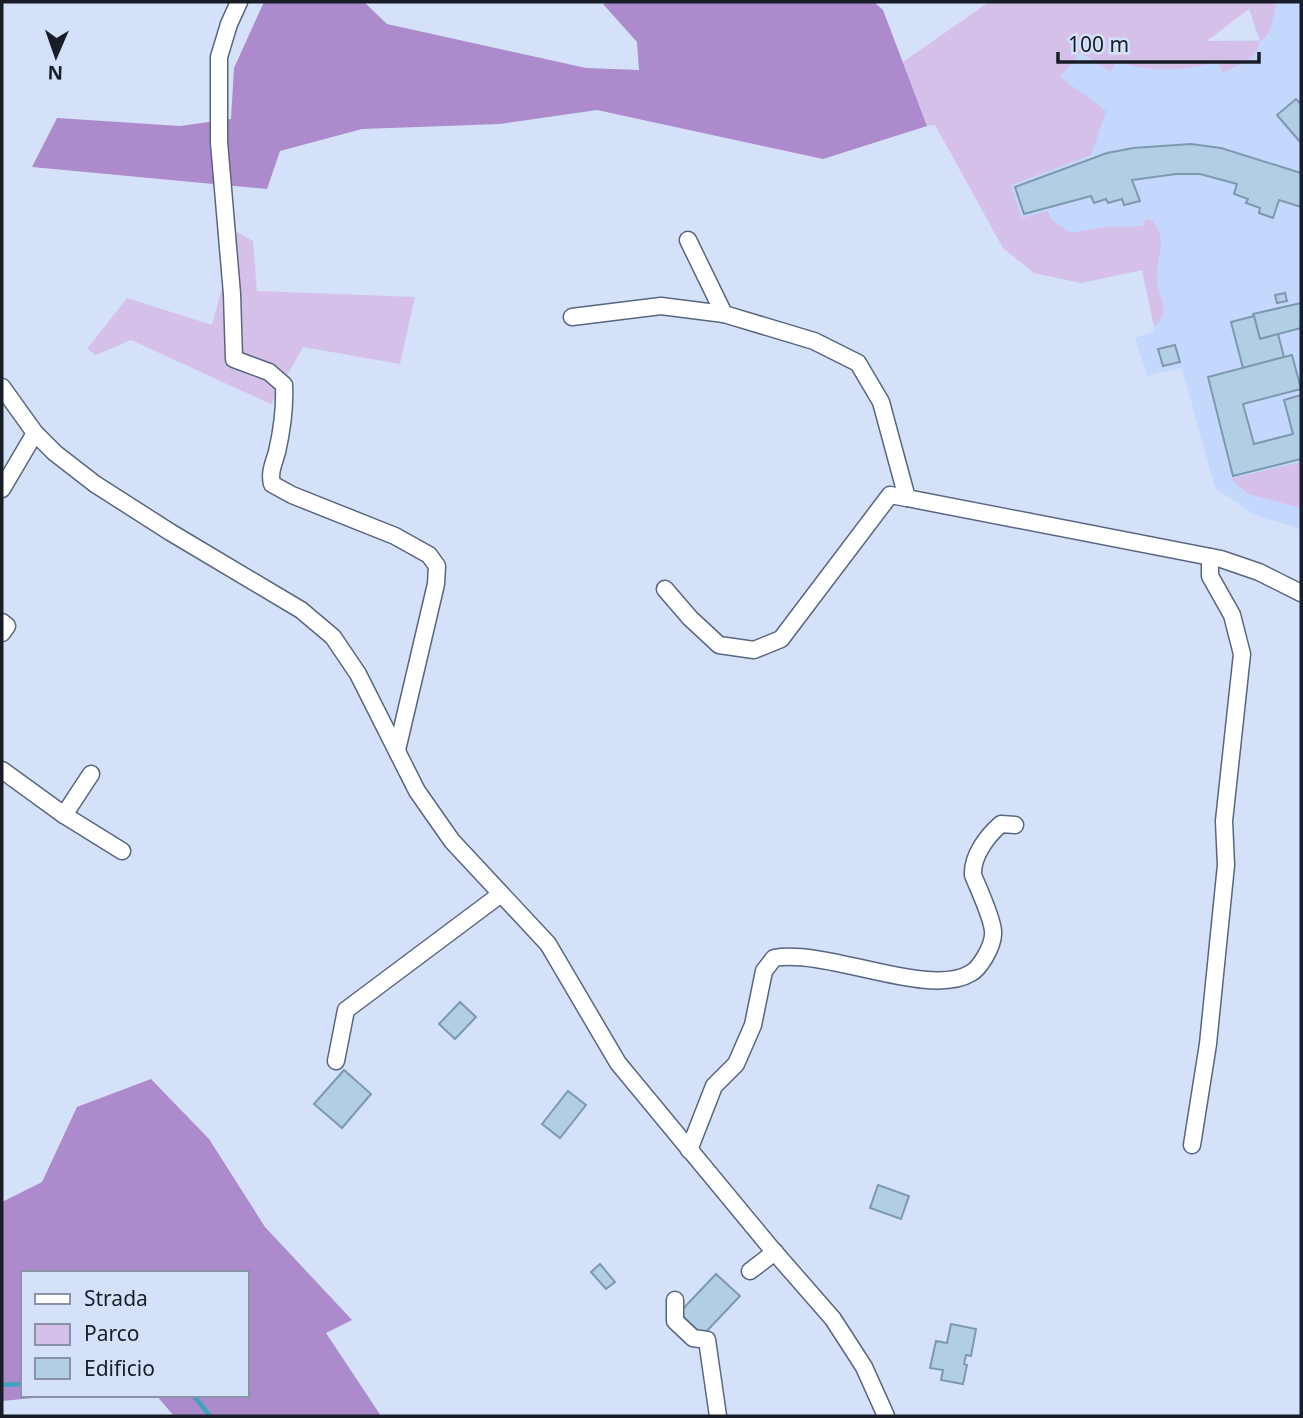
<svg xmlns="http://www.w3.org/2000/svg" width="1303" height="1418" viewBox="0 0 1303 1418" font-family="'Noto Sans',sans-serif">
<style>
.built{fill:#c4d7fc}
.green{fill:#d5c0e9;fill-rule:evenodd}
.forest{fill:#ac8acb}
.lines{fill:none;stroke-linecap:round;stroke-linejoin:round}
.stream{stroke:#3fa3c0;stroke-width:4.5}
.building{fill:#b1cee5;stroke:#7d99af;stroke-width:2}
.minor-casing{stroke:#596680;stroke-width:19}
.minor{stroke:#fff;stroke-width:16}
</style>
<rect width="100%" height="100%" fill="#d4e1f9"/>
<polygon class="built" points="1247,2 1301,2 1301,529 1255,515 1215,488 1182,368 1147,376 1135,338 1155,331 1142,270 1081,283 1034,273 1003,248 1025,52 1207,41 1260,40"/>
<g class="green">
<path d="M 989,2 L 1277,2 C 1272,14 1274,35 1260,41 C 1258,59 1238,65 1223,73 L 1218,62 C 1184,71 1149,73 1116,61 L 1110,72 L 1081,52 L 1060,77 L 1106,111 L 1091,155 L 1011,185 L 1022,218 L 1048,211 L 1050,218 L 1070,233 L 1104,227 L 1144,226 L 1145,219 L 1152,220 C 1169,242 1156,254 1157,278 C 1158,299 1171,305 1157,325 L 1154,326 L 1142,270 L 1081,283 L 1034,273 L 1003,248 L 935,125 L 927,126 L 903,62 ZM 1249,9 L 1260,41 L 1208,41 L 1208,40 Z"/>
<polygon points="237,232 253,241 257,291 415,297 400,364 303,347 271,404 131,340 96,355 87,349 127,298 212,325"/>
<polygon points="1301,462 1301,508 1248,494 1231,479"/>
</g>
<g class="forest">
<polygon points="264,2 364,2 387,24 586,68 639,70 637,42 603,4 611,2 874,2 883,10 927,126 823,159 597,110 500,124 362,129 280,151 267,189 32,167 57,118 180,126 231,119 234,68"/>
<polygon points="151,1079 209,1139 265,1227 352,1320 326,1333 381,1416 174,1416 156,1395 247,1395 247,1273 23,1273 23,1395 65,1395 2,1401 2,1202 42,1182 77,1107"/>
</g>
<g class="lines">
<g class="stream">
<polyline points="2,1385 23,1384"/>
<polyline points="193,1395 210,1416"/>
</g>
</g>
<g class="building">
<polygon points="1296,99 1301,104 1301,143 1277,115"/>
<polygon points="1191,144 1221,148 1301,173 1301,207 1279,200 1273,218 1259,213 1260,208 1246,203 1248,199 1234,194 1237,184 1200,174 1176,174 1132,180 1140,201 1124,205 1122,199 1108,203 1106,199 1094,203 1091,196 1024,214 1015,187 1107,153 1133,148"/>
<polygon points="1285,293 1287,301 1277,303 1275,295"/>
<polygon points="1301,303 1301,328 1260,339 1253,314"/>
<polygon points="1254,316 1260,339 1278,334 1284,357 1243,368 1231,322"/>
<polygon points="1175,345 1180,362 1163,366 1158,349"/>
<polygon points="1292,355 1301,389 1243,404 1254,444 1293,434 1284,400 1301,395 1301,459 1233,476 1208,377"/>
<polygon points="460,1002 476,1017 455,1039 439,1024"/>
<polygon points="344,1070 371,1094 342,1128 314,1104"/>
<polygon points="568,1091 586,1105 560,1138 542,1124"/>
<polygon points="878,1185 909,1196 901,1219 870,1208"/>
<polygon points="600,1264 615,1282 606,1289 591,1272"/>
<polygon points="716,1274 740,1296 703,1335 679,1313"/>
<polygon points="951,1324 976,1329 971,1356 966,1355 964,1364 967,1365 963,1384 941,1380 943,1370 930,1368 936,1341 947,1343"/>
</g>
<g class="lines">
<defs>
<g id="minor">
<path d="M 239,2 L 229,24 L 219,57 L 219,142 L 232,294 L 234,359 L 269,372 L 284,385 C 285,407 282,430 277,452 C 274,463 269,472 272,484 L 292,495 L 395,536 L 429,555 L 437,566 L 436,584 L 397,750"/>
<polyline points="688,240 724,314"/>
<polyline points="572,317 661,306 724,314 814,341 858,363 881,402 907,498 1221,559 1259,572 1301,593"/>
<polyline points="2,387 35,433 55,453 95,484 170,532 301,610 333,637 358,674 417,791 452,841 548,944 618,1063 771,1248 833,1319 864,1367 886,1416"/>
<polyline points="2,489 35,433"/>
<polyline points="665,589 690,618 719,645 754,650 781,639 890,495 907,498"/>
<polyline points="2,622 7,626 2,633"/>
<polyline points="2,770 64,815 122,851"/>
<polyline points="64,815 91,774"/>
<polyline points="336,1061 346,1010 501,894"/>
<polyline points="1192,1145 1208,1044 1226,865 1224,821 1242,654 1232,615 1210,576 1210,557"/>
<path d="M 689,1150 L 714,1086 L 736,1064 L 753,1025 L 764,971 L 774,958 C 827,948 929,999 971,973 C 977,970 982,962 985,957 C 989,950 994,940 993,931 C 992,917 979,890 973,875 C 972,856 987,836 1001,824 L 1015,825"/>
<polyline points="750,1271 775,1252"/>
<polyline points="675,1300 675,1321 693,1338 707,1340 718,1416"/>
</g>
</defs>
<use href="#minor" class="minor-casing"/>
<use href="#minor" class="minor"/>
</g>
<rect width="1303" height="1418" fill="none" stroke="#181d28" stroke-width="7"/>
<rect x="21" y="1271" width="228" height="126" fill="#d4e1f9" stroke="#8993a5" stroke-width="2"/>
<rect x="35" y="1294" width="35" height="10" fill="#ffffff" stroke="#8993a5" stroke-width="2"/>
<text x="84" y="1306" font-size="21" fill="#181d28">Strada</text>
<rect x="35" y="1324" width="35" height="21" fill="#d5c0e9" stroke="#8993a5" stroke-width="2"/>
<text x="84" y="1341" font-size="21" fill="#181d28">Parco</text>
<rect x="35" y="1358" width="35" height="21" fill="#b1cee5" stroke="#8993a5" stroke-width="2"/>
<text x="84" y="1376" font-size="21" fill="#181d28">Edificio</text>
<g transform="translate(56 56) rotate(182)" stroke="#d4e1f9" stroke-width="5" paint-order="stroke">
<path d="M0-5L12 26L0 18L-12 26Z" fill="#181d28"/>
<text y="-10" font-size="19" font-weight="bold" text-anchor="middle" fill="#181d28">N</text>
</g>
<path d="M1058 52v10h201v-10" fill="none" stroke="#181d28" stroke-width="3.5"/>
<text x="1068" y="52" font-size="21" fill="#181d28" stroke="#d4e1f9" stroke-width="5" paint-order="stroke">100 m</text>
</svg>
